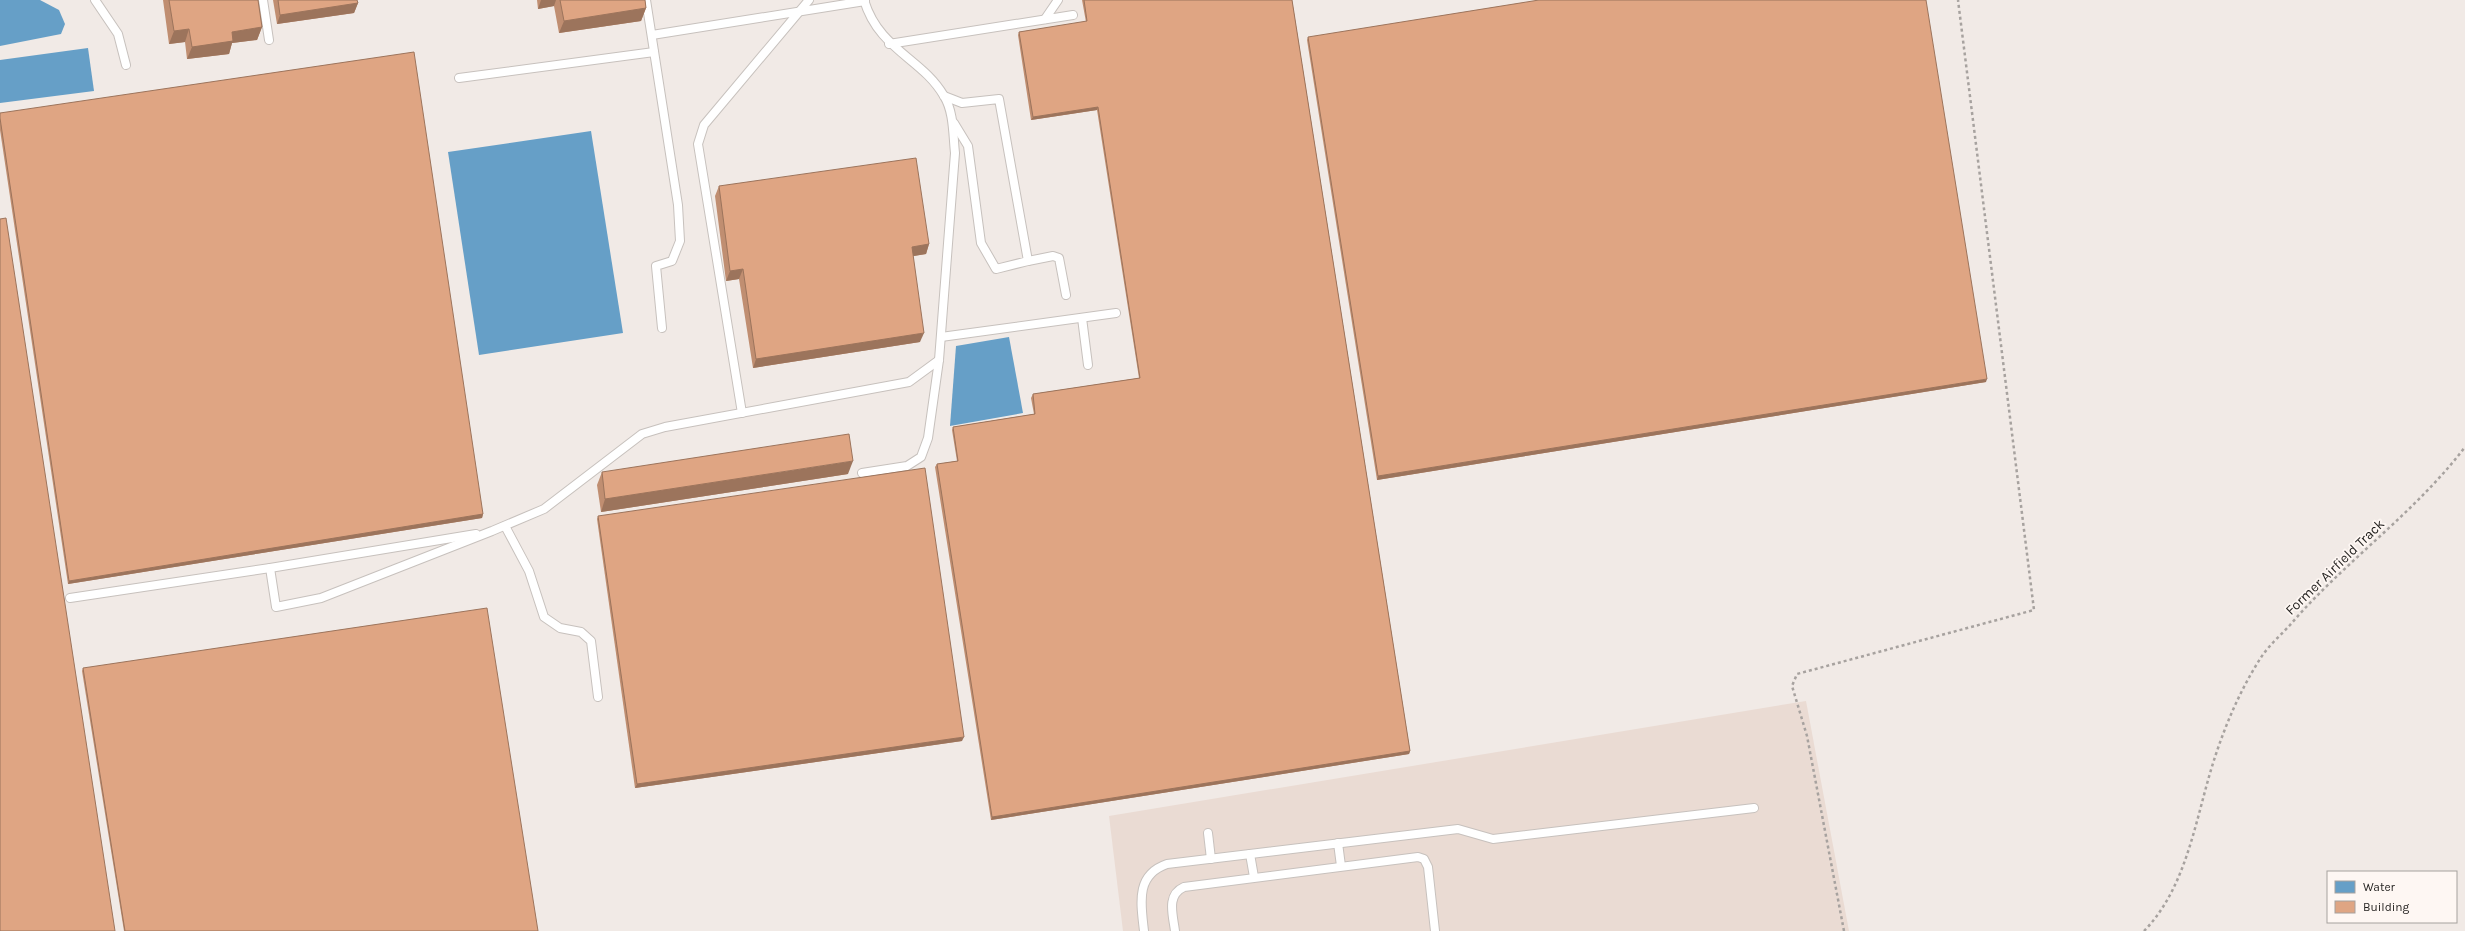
<svg xmlns="http://www.w3.org/2000/svg" width="2465" height="931" viewBox="0 0 2465 931" font-family="Karla,sans-serif">
<style>
.built{fill:#eadbd3}
.water{fill:#669fc7}
.lines{fill:none;stroke-linecap:round;stroke-linejoin:round}
.lane-casing{stroke:#c7c1bd;stroke-width:10}
.path{stroke:#a7a29f;stroke-width:2.5;stroke-dasharray:3 3;stroke-linecap:butt}
.lane{stroke:#fff;stroke-width:8}
.wall{fill:#c08e71}
.shaded-wall{fill:#9c745c}
.building{fill:#dfa583;stroke:#9c745c}
.labels{text-anchor:middle;dominant-baseline:central;stroke-width:3.5;stroke-linejoin:round;paint-order:stroke}
.street-label{font-size:14px;fill:#211f1d;stroke:#fef7f3}
</style>
<rect width="100%" height="100%" fill="#f1eae6"/>
<polygon class="built" points="1806,701 1849,931 1123,931 1109,816"/>
<g class="water">
<polygon points="0,0 40,0 59,10 65,24 61,34 0,46"/>
<polygon points="88,48 94,91 0,103 0,60"/>
<polygon points="591,131 623,333 479,355 448,152"/>
<polygon points="1009,337 1023,413 950,426 956,346"/>
</g>
<g class="lines">
<defs>
<g id="lane">
<polyline points="95,0 118,34 126,65"/>
<polyline points="263,0 269,40"/>
<polyline points="646,0 678,205 680,241 672,261 656,266 662,328"/>
<polyline points="1045,19 1058,0"/>
<polyline points="652,35 865,1"/>
<polyline points="889,44 1073,15"/>
<polyline points="459,78 654,52"/>
<polyline points="944,96 962,103 999,99 1028,261 996,269 981,243 968,146 954,123"/>
<polyline points="1028,261 1053,256 1059,258 1066,295"/>
<polyline points="1082,318 1088,365"/>
<polyline points="941,337 1116,313"/>
<polyline points="742,413 698,144 704,125 809,0"/>
<path d="M 862,473 L 907,466 L 921,457 L 928,438 L 939,360 L 955,153 C 953,135 954,112 944,96 C 922,58 879,50 864,0"/>
<polyline points="505,526 529,571 544,617 560,628 581,632 591,641 598,697"/>
<polyline points="270,568 276,607 321,598 492,531 544,509 642,434 665,427 909,382 939,360"/>
<polyline points="70,598 270,568 476,534"/>
<polyline points="1208,833 1211,859"/>
<polyline points="1338,843 1341,866"/>
<polyline points="1250,854 1254,877"/>
<path d="M 1144,931 C 1141,904 1135,875 1167,864 L 1458,829 L 1493,839 L 1754,808"/>
<path d="M 1175,931 C 1173,915 1166,895 1184,887 L 1418,857 L 1424,859 L 1428,867 L 1435,931"/>
</g>
</defs>
<use href="#lane" class="lane-casing"/>
<g class="path">
<polyline points="1844,931 1807,736 1792,686 1797,674 2034,610 1958,0"/>
<path d="M 2144,931 C 2189,885 2196,813 2216,754 C 2227,721 2241,689 2260,659 C 2268,646 2280,636 2290,625 C 2344,562 2414,514 2465,447"/>
</g>
<use href="#lane" class="lane"/>
</g>
<g class="wall">
<polygon points="163,0 258,0 262,27 257,40 232,43 229,54 187,59 185,42 169,44"/>
<polygon points="273,0 357,0 358,3 354,13 277,24"/>
<polygon points="537,0 645,0 646,8 641,21 559,33 554,6 538,9"/>
<polygon points="1082,0 1292,0 1410,751 1409,754 991,820 935,467 937,464 957,461 952,430 953,427 1034,414 1031,398 1033,394 1139,378 1097,110 1031,120 1018,35 1019,32 1086,22"/>
<polygon points="1308,37 1986,382 1377,480 1307,40"/>
<polygon points="0,113 483,514 482,518 68,584 0,130"/>
<polygon points="719,186 929,244 926,254 913,256 920,342 753,368 739,279 726,281 715,196"/>
<polygon points="602,472 848,474 601,512 597,485"/>
<polygon points="598,516 962,741 635,788 597,519"/>
<polygon points="83,668 538,931 124,931 82,671"/>
</g>
<g class="shaded-wall">
<polygon points="541,0 556,0 554,6 538,9"/>
<polygon points="358,3 354,13 277,24 280,15"/>
<polygon points="646,8 641,21 559,33 564,21"/>
<polygon points="262,27 257,40 232,43 229,54 187,59 192,47 232,32"/>
<polygon points="189,29 185,42 169,44 174,31"/>
<polygon points="1098,107 1097,110 1031,120 1033,117"/>
<polygon points="929,244 926,254 908,257 912,247"/>
<polygon points="743,269 739,279 726,281 730,271"/>
<polygon points="924,333 920,342 753,368 756,359"/>
<polygon points="1987,379 1986,382 1377,480 1378,476"/>
<polygon points="853,461 848,474 601,512 605,499"/>
<polygon points="483,514 482,518 68,584 69,581"/>
<polygon points="964,737 962,741 635,788 637,784"/>
<polygon points="1410,751 1409,754 991,820 992,817"/>
</g>
<g class="building">
<polygon points="169,0 258,0 262,27 232,32 233,41 192,47 189,29 174,31"/>
<polygon points="278,0 357,0 358,3 280,15"/>
<polygon points="560,0 645,0 646,8 564,21"/>
<polygon points="1084,0 1292,0 1410,751 992,817 937,464 958,461 953,427 1035,414 1033,394 1140,378 1098,107 1033,117 1019,32 1087,21"/>
<polygon points="1539,0 1926,0 1987,379 1378,476 1308,37"/>
<polygon points="414,52 483,514 69,581 0,118 0,113"/>
<polygon points="916,158 929,244 912,247 924,333 756,359 743,269 730,271 719,186"/>
<polygon points="6,218 115,931 0,931 0,219"/>
<polygon points="849,434 853,461 605,499 602,472"/>
<polygon points="925,468 964,737 637,784 598,516"/>
<polygon points="487,608 538,931 125,931 83,668"/>
</g>
<g class="labels">
<g class="street-label">
<text transform="translate(2335 567) rotate(-44)">Former Airfield Track</text>
</g>
</g>
<rect x="2327" y="871" width="130" height="52" fill="#fef7f3" stroke="#a6a19d"/>
<rect x="2335" y="881" width="20" height="12" fill="#669fc7" stroke="#a6a19d"/>
<text x="2363" y="891" font-size="12" fill="#211f1d">Water</text>
<rect x="2335" y="901" width="20" height="12" fill="#dfa583" stroke="#a6a19d"/>
<text x="2363" y="911" font-size="12" fill="#211f1d">Building</text>
</svg>
